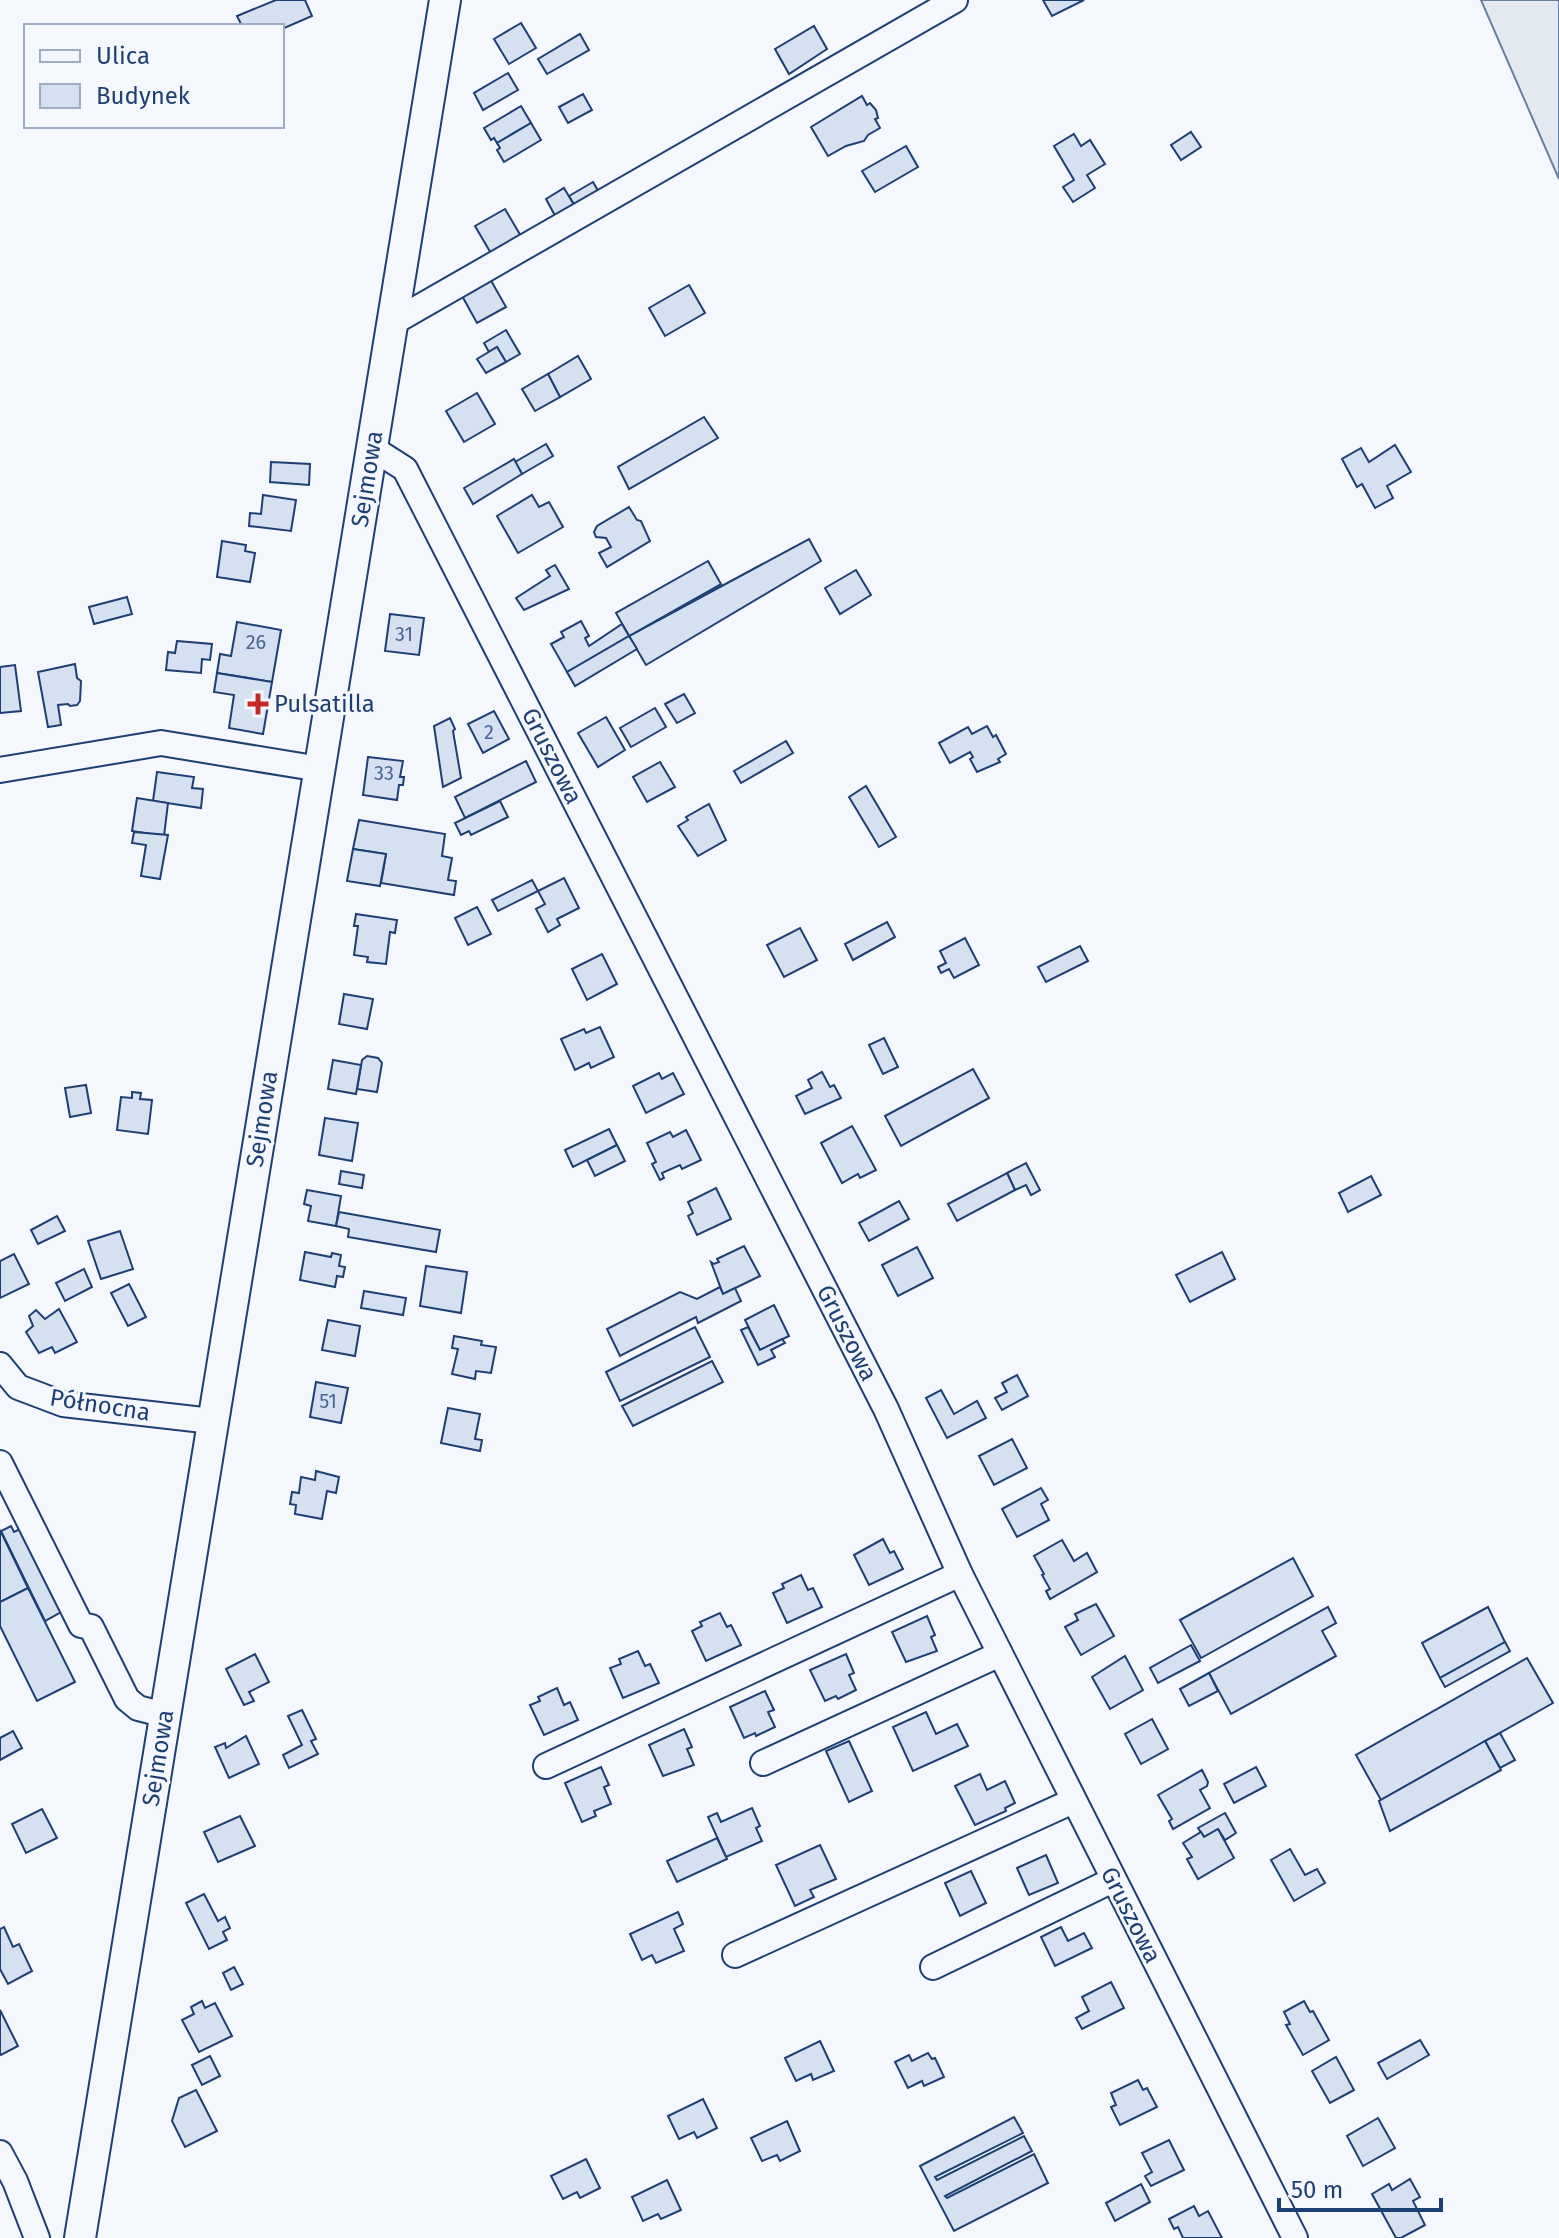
<svg xmlns="http://www.w3.org/2000/svg" width="1559" height="2238" viewBox="0 0 1559 2238" font-family="'Fira Sans',sans-serif">
<style>
.green{fill:#e3e9f0;stroke:#687fa3;stroke-width:2}
.building{fill:#d5e0f0;stroke:#1d3f73;stroke-width:2}
.lines{fill:none;stroke-linecap:round;stroke-linejoin:round}
.minor-casing{stroke:#1d3f73;stroke-width:28}
.major-casing{stroke:#1d3f73;stroke-width:34}
.minor{stroke:#f4f7fb;stroke-width:24}
.major{stroke:#f4f7fb;stroke-width:30}
.poi-dot{fill:#c62828;stroke:#f4f7fb;stroke-width:3}
.labels{text-anchor:middle;dominant-baseline:central;stroke-width:6;stroke-linejoin:round;paint-order:stroke}
.number-label{font-size:20px;fill:#4b6792}
.street-label{font-size:24px;fill:#1d3f73;stroke:#f4f7fb}
.poi-label{font-size:24px;fill:#1d3f73;stroke:#f4f7fb;text-anchor:start}
</style>
<rect width="100%" height="100%" fill="#f4f7fb"/>
<polygon class="green" points="1481,0 1559,0 1559,179"/>
<g class="building">
<polygon points="276,0 305,0 312,16 282,29 282,26 242,26 237,16"/>
<polygon points="1043,0 1084,0 1052,16"/>
<polygon points="521,23 536,48 509,64 494,39"/>
<polygon points="814,26 827,49 789,74 775,49"/>
<polygon points="580,34 589,50 547,74 538,59"/>
<polygon points="508,73 518,90 483,110 474,93"/>
<polygon points="583,94 592,110 568,123 559,107"/>
<polygon points="862,96 867,105 870,103 876,110 878,118 875,119 880,128 868,135 864,141 846,146 828,156 811,127"/>
<polygon points="521,106 531,123 497,143 494,138 491,140 484,128"/>
<polygon points="531,123 541,140 504,162 497,150 500,148 497,143"/>
<polygon points="1191,132 1201,147 1181,160 1171,145"/>
<polygon points="1074,134 1081,146 1090,140 1105,164 1087,175 1095,188 1073,202 1063,187 1074,180 1054,146"/>
<polygon points="906,146 918,167 875,192 862,171"/>
<polygon points="593,182 601,196 577,210 569,196"/>
<polygon points="564,188 577,210 558,221 546,199"/>
<polygon points="505,209 522,238 492,255 475,226"/>
<polygon points="489,277 506,307 477,323 461,294"/>
<polygon points="689,285 705,313 665,336 649,308"/>
<polygon points="506,330 520,354 506,362 497,347 489,352 484,343"/>
<polygon points="497,347 506,362 486,373 477,359"/>
<polygon points="578,356 591,379 560,397 548,374"/>
<polygon points="548,374 560,397 535,411 522,389"/>
<polygon points="477,393 495,424 464,442 446,411"/>
<polygon points="704,417 718,438 629,489 618,467"/>
<polygon points="546,444 553,456 522,474 515,462"/>
<polygon points="1395,445 1411,472 1387,486 1393,498 1375,508 1362,484 1357,487 1342,459 1361,448 1369,462"/>
<polygon points="514,459 522,474 473,504 464,488"/>
<polygon points="271,462 310,464 309,485 270,482"/>
<polygon points="263,495 296,500 291,531 249,526 250,513 261,514"/>
<polygon points="532,495 539,507 549,502 563,527 518,553 497,516"/>
<polygon points="629,507 637,520 641,521 650,541 607,567 599,553 611,547 606,538 596,537 594,532 597,526"/>
<polygon points="809,539 821,561 646,665 629,636"/>
<polygon points="222,541 246,545 245,551 255,553 250,582 217,577"/>
<polygon points="708,561 721,584 629,636 616,613"/>
<polygon points="555,565 569,589 524,610 516,598 550,576 546,570"/>
<polygon points="856,570 871,595 840,614 825,588"/>
<polygon points="127,597 132,614 94,624 89,607"/>
<polygon points="390,614 424,618 419,655 385,651"/>
<polygon points="581,621 589,636 585,638 589,646 622,624 629,636 567,672 551,644 564,637 561,632"/>
<polygon points="237,622 281,630 272,682 217,673 220,654 231,656"/>
<polygon points="629,636 637,649 575,686 567,672"/>
<polygon points="177,641 212,644 210,660 202,659 201,673 166,670 168,652 175,653"/>
<polygon points="75,664 77,678 81,681 80,701 77,705 70,706 68,704 58,705 61,725 48,727 38,672"/>
<polygon points="15,665 21,711 0,713 0,667"/>
<polygon points="217,673 272,682 263,734 229,728 234,695 214,692"/>
<polygon points="684,694 695,713 677,723 665,704"/>
<polygon points="655,708 666,727 631,747 620,728"/>
<polygon points="494,711 509,739 483,753 468,724"/>
<polygon points="606,717 625,750 598,767 578,733"/>
<polygon points="450,718 455,729 453,731 461,778 443,787 434,726"/>
<polygon points="987,726 993,737 996,735 1006,754 998,759 1000,762 977,772 970,759 973,757 970,752 950,763 939,743 968,727 972,734"/>
<polygon points="786,741 793,753 741,783 734,771"/>
<polygon points="368,757 403,761 400,777 404,777 403,785 399,785 397,800 363,795"/>
<polygon points="526,761 536,782 465,818 455,797"/>
<polygon points="660,762 675,787 647,802 633,777"/>
<polygon points="157,772 194,777 192,788 203,789 201,808 153,801"/>
<polygon points="866,786 896,837 879,847 849,797"/>
<polygon points="137,798 168,803 164,836 132,831"/>
<polygon points="500,801 508,817 471,835 469,831 461,835 455,823"/>
<polygon points="709,804 726,840 698,856 678,826 688,820 686,817"/>
<polygon points="359,820 445,834 442,856 452,858 448,880 456,881 454,895 381,883 386,854 353,849"/>
<polygon points="134,832 168,835 160,879 141,876 146,845 132,843"/>
<polygon points="353,849 386,854 380,886 347,881"/>
<polygon points="564,878 579,908 557,919 560,925 548,932 536,909 545,904 538,891"/>
<polygon points="532,880 538,891 498,911 492,900"/>
<polygon points="477,907 491,934 468,945 455,918"/>
<polygon points="356,914 397,920 395,933 390,932 386,964 367,962 368,957 354,955 358,926 354,926"/>
<polygon points="887,922 895,937 853,960 845,944"/>
<polygon points="800,928 817,960 784,977 767,945"/>
<polygon points="965,938 979,965 954,978 949,969 941,973 938,967 946,963 940,951"/>
<polygon points="1080,946 1088,961 1046,982 1038,967"/>
<polygon points="602,954 617,984 587,1000 572,969"/>
<polygon points="344,994 373,999 367,1029 339,1024"/>
<polygon points="600,1027 614,1057 591,1068 589,1063 575,1070 561,1039 584,1029 586,1033"/>
<polygon points="884,1038 898,1067 883,1074 869,1045"/>
<polygon points="367,1056 378,1058 382,1063 377,1092 357,1089 362,1060"/>
<polygon points="333,1060 361,1065 356,1094 328,1089"/>
<polygon points="973,1069 989,1098 901,1146 885,1116"/>
<polygon points="822,1072 830,1087 834,1085 841,1098 805,1114 796,1096 812,1088 808,1080"/>
<polygon points="659,1073 662,1079 673,1073 684,1094 646,1113 633,1086"/>
<polygon points="86,1085 91,1113 70,1117 65,1088"/>
<polygon points="132,1092 141,1093 140,1099 152,1100 148,1134 117,1130 121,1097 132,1098"/>
<polygon points="325,1118 358,1123 352,1161 319,1155"/>
<polygon points="852,1126 876,1170 860,1178 858,1174 842,1183 821,1143"/>
<polygon points="609,1129 617,1145 573,1167 565,1150"/>
<polygon points="686,1130 701,1160 682,1169 680,1165 662,1173 664,1178 660,1180 652,1164 656,1162 647,1143 670,1132 673,1137"/>
<polygon points="617,1145 625,1161 595,1176 587,1160"/>
<polygon points="1026,1163 1040,1190 1031,1195 1026,1185 1015,1190 1007,1173"/>
<polygon points="341,1171 364,1175 362,1188 339,1184"/>
<polygon points="1007,1173 1015,1190 957,1221 948,1204"/>
<polygon points="1371,1176 1381,1195 1348,1212 1339,1193"/>
<polygon points="716,1188 731,1219 697,1235 688,1216 693,1213 688,1202"/>
<polygon points="307,1190 341,1196 336,1226 308,1221 311,1206 304,1204"/>
<polygon points="899,1201 909,1219 869,1241 859,1223"/>
<polygon points="339,1212 440,1230 436,1252 348,1237 349,1229 336,1226"/>
<polygon points="57,1216 65,1231 38,1244 31,1230"/>
<polygon points="120,1231 133,1269 101,1279 88,1241"/>
<polygon points="744,1246 760,1276 723,1294 711,1262 714,1264 719,1262 717,1259"/>
<polygon points="917,1247 933,1278 898,1296 882,1265"/>
<polygon points="305,1252 331,1257 332,1253 341,1255 339,1266 345,1267 343,1277 337,1276 335,1287 300,1280"/>
<polygon points="1222,1252 1235,1279 1190,1302 1176,1275"/>
<polygon points="14,1254 29,1284 0,1298 0,1261"/>
<polygon points="426,1266 467,1272 461,1313 420,1306"/>
<polygon points="84,1269 92,1287 65,1301 56,1283"/>
<polygon points="129,1284 146,1317 128,1326 111,1293"/>
<polygon points="720,1287 723,1294 735,1288 741,1301 698,1323 696,1317 620,1356 607,1329 680,1292 697,1299"/>
<polygon points="364,1291 406,1298 403,1315 361,1308"/>
<polygon points="774,1305 789,1336 760,1350 745,1320"/>
<polygon points="59,1309 77,1342 55,1353 52,1347 39,1353 26,1332 33,1326 29,1316 36,1310 45,1319"/>
<polygon points="328,1320 360,1326 355,1356 322,1350"/>
<polygon points="695,1327 710,1357 620,1401 606,1372"/>
<polygon points="748,1327 760,1350 782,1339 785,1343 771,1350 775,1357 758,1365 741,1330"/>
<polygon points="454,1336 482,1341 481,1345 496,1347 491,1373 476,1371 475,1379 452,1374 458,1349 452,1348"/>
<polygon points="712,1361 723,1382 633,1426 622,1406"/>
<polygon points="1017,1375 1028,1396 1002,1410 995,1398 1007,1392 1002,1383"/>
<polygon points="316,1382 348,1388 341,1423 310,1417"/>
<polygon points="941,1390 954,1414 977,1401 986,1418 947,1438 926,1398"/>
<polygon points="448,1408 480,1414 475,1439 482,1440 480,1451 441,1443"/>
<polygon points="1012,1439 1027,1468 994,1485 979,1456"/>
<polygon points="316,1471 339,1477 336,1493 327,1491 322,1519 295,1514 296,1505 290,1504 292,1492 299,1493 301,1477 315,1480"/>
<polygon points="1041,1488 1048,1500 1041,1504 1049,1520 1017,1537 1002,1509"/>
<polygon points="11,1526 14,1532 20,1529 61,1612 45,1621 1,1531"/>
<polygon points="0,1530 28,1588 0,1602"/>
<polygon points="883,1539 890,1553 894,1551 903,1569 869,1585 854,1555"/>
<polygon points="1062,1540 1074,1561 1087,1553 1097,1572 1050,1599 1046,1591 1050,1589 1042,1575 1044,1574 1034,1556"/>
<polygon points="1293,1558 1313,1596 1201,1658 1180,1620"/>
<polygon points="801,1575 808,1590 813,1588 822,1607 787,1623 773,1593 784,1588 782,1584"/>
<polygon points="28,1588 75,1682 37,1701 0,1626 0,1602"/>
<polygon points="1096,1604 1114,1636 1081,1655 1065,1627 1078,1620 1075,1614"/>
<polygon points="1328,1607 1336,1623 1322,1631 1336,1656 1231,1714 1209,1673"/>
<polygon points="1488,1607 1505,1642 1440,1678 1422,1643"/>
<polygon points="720,1613 727,1627 731,1625 741,1645 706,1661 692,1631 702,1626 700,1622"/>
<polygon points="927,1616 935,1635 931,1637 937,1651 906,1662 892,1632"/>
<polygon points="1505,1642 1510,1651 1445,1687 1440,1678"/>
<polygon points="1191,1645 1200,1661 1158,1683 1150,1668"/>
<polygon points="638,1651 645,1666 650,1664 659,1683 623,1698 610,1668 621,1664 619,1659"/>
<polygon points="255,1654 269,1682 249,1692 254,1701 244,1705 226,1669"/>
<polygon points="846,1654 854,1673 849,1675 856,1690 838,1699 836,1696 825,1701 810,1670"/>
<polygon points="1125,1656 1143,1690 1110,1709 1092,1677"/>
<polygon points="1527,1658 1553,1703 1381,1800 1356,1755"/>
<polygon points="1209,1673 1218,1691 1189,1706 1180,1689"/>
<polygon points="557,1688 564,1705 570,1702 578,1720 544,1735 530,1705 540,1701 538,1697"/>
<polygon points="765,1691 774,1710 768,1712 775,1727 756,1736 755,1733 744,1738 730,1707"/>
<polygon points="302,1710 316,1739 311,1741 318,1754 289,1768 283,1755 302,1745 288,1716"/>
<polygon points="926,1712 936,1734 957,1724 968,1746 913,1771 893,1727"/>
<polygon points="1152,1719 1168,1749 1141,1764 1125,1734"/>
<polygon points="684,1729 692,1747 687,1749 694,1765 663,1776 649,1745"/>
<polygon points="13,1731 22,1748 0,1760 0,1738"/>
<polygon points="1500,1733 1515,1760 1500,1768 1485,1741"/>
<polygon points="246,1736 259,1764 229,1778 215,1747 225,1743 226,1748"/>
<polygon points="849,1741 872,1791 849,1802 826,1751"/>
<polygon points="1485,1741 1501,1770 1390,1831 1379,1801"/>
<polygon points="601,1767 609,1785 604,1787 611,1804 594,1811 596,1816 582,1822 565,1783"/>
<polygon points="1256,1767 1266,1786 1234,1803 1224,1784"/>
<polygon points="1202,1770 1208,1782 1207,1786 1200,1790 1210,1808 1173,1829 1169,1821 1172,1819 1158,1795"/>
<polygon points="980,1774 987,1790 1005,1781 1015,1803 1005,1808 1006,1811 975,1825 955,1786"/>
<polygon points="752,1808 760,1826 756,1828 762,1841 726,1857 708,1817 717,1813 721,1822"/>
<polygon points="42,1809 57,1838 26,1853 12,1824"/>
<polygon points="1225,1813 1236,1833 1225,1840 1218,1829 1204,1837 1198,1828"/>
<polygon points="240,1816 255,1846 218,1862 204,1832"/>
<polygon points="1218,1829 1234,1858 1198,1879 1187,1859 1192,1857 1183,1843 1201,1832 1204,1837"/>
<polygon points="717,1838 727,1859 677,1882 667,1861"/>
<polygon points="820,1845 836,1879 810,1890 814,1897 795,1906 776,1865"/>
<polygon points="1290,1849 1305,1875 1317,1869 1325,1883 1294,1901 1271,1860"/>
<polygon points="1046,1855 1058,1883 1029,1895 1017,1868"/>
<polygon points="971,1871 986,1903 960,1916 945,1883"/>
<polygon points="204,1894 218,1921 225,1917 230,1928 223,1932 227,1940 209,1949 186,1903"/>
<polygon points="678,1912 683,1924 674,1929 684,1951 656,1963 652,1955 642,1960 630,1934"/>
<polygon points="4,1927 13,1947 19,1944 32,1971 8,1984 0,1969 0,1929"/>
<polygon points="1061,1927 1068,1941 1084,1933 1092,1948 1055,1966 1041,1937"/>
<polygon points="234,1967 243,1984 231,1990 223,1973"/>
<polygon points="1111,1982 1124,2008 1082,2029 1076,2018 1089,2011 1082,1997"/>
<polygon points="202,2001 205,2008 215,2003 232,2036 199,2052 182,2020 194,2014 191,2007"/>
<polygon points="1304,2001 1310,2012 1313,2011 1329,2040 1303,2055 1286,2025 1290,2024 1284,2012"/>
<polygon points="0,2010 18,2046 1,2055 0,2053"/>
<polygon points="1420,2040 1429,2055 1387,2079 1378,2063"/>
<polygon points="820,2041 834,2071 813,2080 811,2074 796,2081 785,2058"/>
<polygon points="928,2053 932,2059 935,2058 944,2077 924,2086 922,2081 908,2088 895,2062 909,2055 912,2061"/>
<polygon points="210,2056 220,2076 202,2085 192,2065"/>
<polygon points="1336,2057 1354,2090 1330,2103 1312,2071"/>
<polygon points="1138,2080 1143,2090 1147,2088 1157,2107 1120,2125 1111,2107 1116,2105 1111,2093"/>
<polygon points="196,2090 217,2131 185,2147 172,2121 179,2098"/>
<polygon points="703,2099 717,2128 697,2138 694,2132 679,2139 668,2116"/>
<polygon points="1014,2117 1023,2133 935,2177 937,2180 1024,2136 1032,2151 945,2196 947,2198 1034,2154 1048,2183 954,2231 920,2166"/>
<polygon points="1378,2118 1395,2148 1363,2166 1347,2136"/>
<polygon points="787,2121 800,2151 780,2161 777,2155 762,2161 751,2138"/>
<polygon points="1169,2140 1184,2170 1151,2186 1145,2176 1152,2172 1142,2153"/>
<polygon points="586,2159 600,2188 580,2198 577,2192 563,2199 551,2176"/>
<polygon points="1410,2179 1420,2197 1413,2201 1425,2225 1401,2238 1396,2238 1372,2194 1389,2184 1392,2190"/>
<polygon points="667,2180 681,2210 661,2219 658,2214 643,2221 632,2197"/>
<polygon points="1141,2184 1150,2202 1115,2221 1106,2203"/>
<polygon points="1194,2206 1199,2216 1208,2211 1222,2238 1183,2238 1178,2227 1174,2229 1169,2219"/>
</g>
<g class="lines">
<defs>
<g id="minor">
<polyline points="392,323 955,0"/>
<polyline points="372,448 405,469 886,1409 960,1574 1295,2238"/>
<polyline points="0,770 161,743 320,769"/>
<polyline points="0,1365 18,1387 63,1404 212,1421"/>
<polyline points="0,1463 81,1625 91,1627 127,1699 138,1708 165,1715"/>
<polyline points="763,1763 1000,1654"/>
<polyline points="546,1766 960,1574"/>
<polyline points="735,1955 1073,1801"/>
<polyline points="933,1967 1113,1880"/>
<polyline points="0,2153 15,2181 37,2238"/>
</g>
<polyline id="major" points="80,2238 445,0"/>
</defs>
<use href="#minor" class="minor-casing"/>
<use href="#major" class="major-casing"/>
<use href="#minor" class="minor"/>
<use href="#major" class="major"/>
</g>
<path class="poi-dot" d="M254 692h8v8h8v8h-8v8h-8v-8h-8v-8h8z"/>
<g class="labels">
<g class="number-label">
<text x="404" y="634">31</text>
<text x="256" y="642">26</text>
<text x="489" y="732">2</text>
<text x="384" y="773">33</text>
<text x="328" y="1401">51</text>
</g>
<g class="street-label">
<text transform="translate(367 479) rotate(-81)">Sejmowa</text>
<text transform="translate(552 756) rotate(63)">Gruszowa</text>
<text transform="translate(262 1119) rotate(-81)">Sejmowa</text>
<text transform="translate(847 1333) rotate(63)">Gruszowa</text>
<text transform="translate(100 1405) rotate(9)">Północna</text>
<text transform="translate(158 1758) rotate(-81)">Sejmowa</text>
<text transform="translate(1131 1915) rotate(63)">Gruszowa</text>
</g>
<g class="poi-label">
<text x="274" y="704">Pulsatilla</text>
</g>
</g>
<rect x="24" y="24" width="260" height="104" fill="#f4f7fb" stroke="#9eadc5" stroke-width="2"/>
<rect x="40" y="50" width="40" height="12" fill="#f4f7fb" stroke="#9eadc5" stroke-width="2"/>
<text x="96" y="64" font-size="24" fill="#1d3f73">Ulica</text>
<rect x="40" y="84" width="40" height="24" fill="#d5e0f0" stroke="#9eadc5" stroke-width="2"/>
<text x="96" y="104" font-size="24" fill="#1d3f73">Budynek</text>
<path d="M1279 2198v12h162v-12" fill="none" stroke="#1d3f73" stroke-width="4"/>
<text x="1291" y="2198" font-size="24" fill="#1d3f73" stroke="#f4f7fb" stroke-width="6" paint-order="stroke">50 m</text>
</svg>
